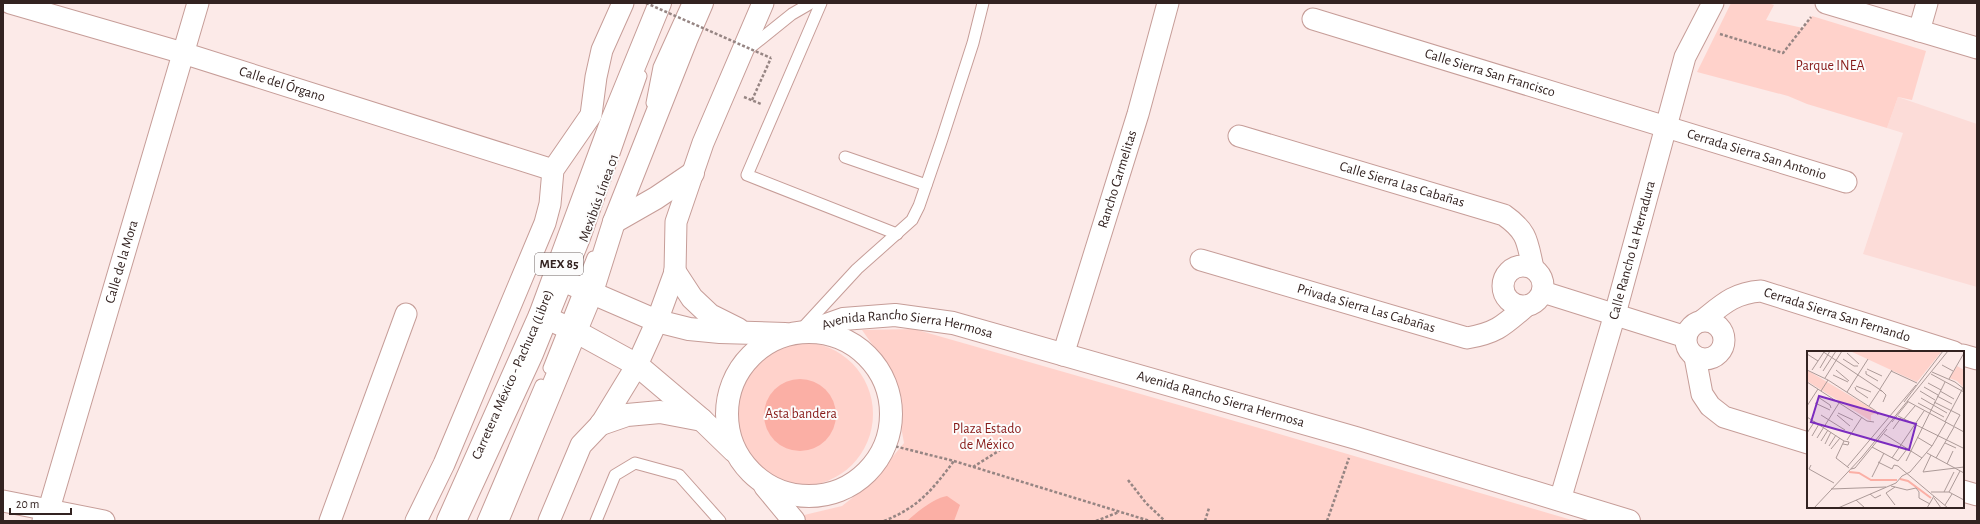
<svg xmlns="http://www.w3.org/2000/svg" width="1980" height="524" viewBox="0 0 1980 524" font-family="'Alegreya Sans',sans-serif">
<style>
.built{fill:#fcdcd8}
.green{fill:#ffd2cb}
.water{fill:#fbafa5}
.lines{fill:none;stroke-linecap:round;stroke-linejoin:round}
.lane-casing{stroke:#c69d98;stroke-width:13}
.street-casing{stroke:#c69d98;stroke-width:23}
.secondary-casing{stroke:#c69d98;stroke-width:24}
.primary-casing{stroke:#c69d98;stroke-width:24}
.path{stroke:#968583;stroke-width:2.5;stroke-dasharray:3 2;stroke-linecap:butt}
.lane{stroke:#fff;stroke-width:11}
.street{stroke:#fff;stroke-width:21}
.secondary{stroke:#fff;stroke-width:22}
.primary{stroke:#fff;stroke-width:22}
.path-bridge{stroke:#968583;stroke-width:2.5;stroke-dasharray:3 2;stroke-linecap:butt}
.labels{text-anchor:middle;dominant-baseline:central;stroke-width:4;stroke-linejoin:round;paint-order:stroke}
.shield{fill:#fcfcfc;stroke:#6f6463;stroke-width:1}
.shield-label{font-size:13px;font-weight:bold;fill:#332321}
.park-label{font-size:14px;fill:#871b19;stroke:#fcfcfc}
.street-label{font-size:14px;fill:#332321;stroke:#fcfcfc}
.inset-river{fill:none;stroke:#fbafa5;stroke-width:2}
.inset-road{fill:none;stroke:#ac9a98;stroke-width:1}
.view{fill:#7b2cbf;fill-opacity:0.15;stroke:#7b2cbf;stroke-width:2}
.inset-edge{fill:none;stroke:#332321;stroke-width:2}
</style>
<rect width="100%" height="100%" fill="#fceae8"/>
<polygon class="built" points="1898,97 1977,124 1977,287 1863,254 1903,133 1887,128"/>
<g class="green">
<polygon points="1731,3 1768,3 1774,5 1766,20 1803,28 1812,16 1926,51 1912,100 1898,97 1887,128 1807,104 1788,96 1697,72"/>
<polygon points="914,329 1266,430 1575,521 806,521 800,516 842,506 871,483 904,443 891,371 862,330"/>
<circle cx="801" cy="414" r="72"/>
</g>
<g class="water">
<circle cx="800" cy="415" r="36"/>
<path d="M 947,496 L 960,505 L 954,521 L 907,521 C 917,512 934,498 947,496 Z"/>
</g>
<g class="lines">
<defs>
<g id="lane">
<polyline points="821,3 747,175 897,234"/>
<polyline points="746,51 792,14 811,3"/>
<polyline points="652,103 659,67 688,3"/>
<polyline points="845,157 926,185"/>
<polyline points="798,333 857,269 912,220 919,206 942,139 973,43 983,3"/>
<polyline points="549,368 593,257"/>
<polyline points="461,521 537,356 584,240 641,76"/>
<polyline points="483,521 541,385"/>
<polyline points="596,521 615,475 635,463 679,475 720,521"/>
</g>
<g id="street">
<path id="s1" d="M 10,3 L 183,53 L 553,170"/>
<polyline points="1826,3 1977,48"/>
<path id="s2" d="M 1313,19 L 1846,182"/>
<polyline points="1919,31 1927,3"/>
<path id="s3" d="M 1239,136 L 1504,215 C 1528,232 1527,241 1533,268"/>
<path id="s4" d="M 1201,260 L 1467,338 C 1496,333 1503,326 1525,307"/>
<circle cx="1523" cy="286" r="20"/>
<polyline points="1543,292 1686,337"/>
<path id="s5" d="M 1703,320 C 1723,304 1734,293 1761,291 L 1954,352"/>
<circle cx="1705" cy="340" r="19"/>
<path id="s6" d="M 1063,355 L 1138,114 L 1168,3"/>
<polyline points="1963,355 1977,359"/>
<polyline points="1695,357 1702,394 1710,406 1724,417 1808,443"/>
<polyline points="1963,491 1977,495"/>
<path id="s7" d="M 1560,500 L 1615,314 L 1685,57 L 1713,3"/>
<polyline points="3,501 104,521"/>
<path id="s8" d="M 43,521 L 49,509 L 198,3"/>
<polyline points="330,521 406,314"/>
<polyline points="416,521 444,464 545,223 550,204 553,170 591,115 596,77 602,50 623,3"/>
<polyline points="549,521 581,445 601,424 637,365 657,321 675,272 676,222 703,143 763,3"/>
</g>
<g id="secondary">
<polyline points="675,272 692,298 710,315 738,329"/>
<polyline points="555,277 657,321 689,329 720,332 785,334"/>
<polyline points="540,315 575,331 637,365 702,420 734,451"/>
<path id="s9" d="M 809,331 L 843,319 L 895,315 L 953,323 L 1356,438 L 1629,521"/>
<circle cx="809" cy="414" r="82"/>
<polyline points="601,424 627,415 660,412 702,420"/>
<polyline points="765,486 794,521"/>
</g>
<g id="primary">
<polyline points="614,222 656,198 693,173"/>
<path id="s10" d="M 448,521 L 540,315 L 611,123 L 660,3"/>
<polyline points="497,521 592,292 614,222 686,40 702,3"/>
</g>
</defs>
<use href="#lane" class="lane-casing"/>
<use href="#street" class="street-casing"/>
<use href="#secondary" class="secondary-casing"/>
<use href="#primary" class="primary-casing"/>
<g class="path">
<polyline points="1720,34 1783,53 1811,17"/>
<polyline points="744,97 761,104"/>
<polyline points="752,100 771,58"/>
<polyline points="886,444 954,461 1150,521"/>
<polyline points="973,467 1008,445"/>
<polyline points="1128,480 1146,503 1165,521"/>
<path d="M 884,521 C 919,507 932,490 954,461"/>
<polyline points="1096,521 1119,512"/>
<polyline points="1205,521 1209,508"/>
<polyline points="1327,521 1349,458"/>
</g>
<use href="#lane" class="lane"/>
<use href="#street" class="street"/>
<use href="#secondary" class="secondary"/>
<use href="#primary" class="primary"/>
<polyline class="path-bridge" points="646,3 771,58"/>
</g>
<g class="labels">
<rect class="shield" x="535" y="253" width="48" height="22" rx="3"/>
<g class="shield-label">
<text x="559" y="264">MEX 85</text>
</g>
<g class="park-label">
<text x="1830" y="66">Parque INEA</text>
<text x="801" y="414">Asta bandera</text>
<text x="987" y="429">Plaza Estado<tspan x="987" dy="16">de México</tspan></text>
</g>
<g class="street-label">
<text stroke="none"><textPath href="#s2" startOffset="185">Calle Sierra San Francisco</textPath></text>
<text stroke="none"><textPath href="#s1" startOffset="284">Calle del Órgano</textPath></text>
<text stroke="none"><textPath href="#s2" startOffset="464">Cerrada Sierra San Antonio</textPath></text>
<text stroke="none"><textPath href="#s6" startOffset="184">Rancho Carmelitas</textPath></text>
<text stroke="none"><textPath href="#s3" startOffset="170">Calle Sierra Las Cabañas</textPath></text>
<text transform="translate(599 198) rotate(-70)">Mexibús Línea 01</text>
<text stroke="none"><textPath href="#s7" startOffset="260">Calle Rancho La Herradura</textPath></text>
<text stroke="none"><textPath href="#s8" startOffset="271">Calle de la Mora</textPath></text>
<text stroke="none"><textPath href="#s4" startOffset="172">Privada Sierra Las Cabañas</textPath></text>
<text stroke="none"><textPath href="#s5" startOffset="146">Cerrada Sierra San Fernando</textPath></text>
<text stroke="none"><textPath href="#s9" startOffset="101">Avenida Rancho Sierra Hermosa</textPath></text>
<text stroke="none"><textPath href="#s10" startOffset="160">Carretera México - Pachuca (Libre)</textPath></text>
<text stroke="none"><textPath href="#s9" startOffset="425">Avenida Rancho Sierra Hermosa</textPath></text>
</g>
</g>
<g transform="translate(1807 351)">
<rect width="157" height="157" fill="#fceae8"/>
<path d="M 43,0 L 135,0 L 110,31 ZM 150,15 L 157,19 L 156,36 L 150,30 L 142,27 ZM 0,19 L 67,59 L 70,62 L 64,64 L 64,70 L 0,30 Z" fill="#ffd2cb"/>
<path class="inset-river" d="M 42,121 L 52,122 L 64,129 L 90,129M 93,128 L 101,130 L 124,147"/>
<path class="inset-road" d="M 15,0 L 75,40 L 72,39M 40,2 L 52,13M 0,3 L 11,10M 36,8 L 47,15 L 51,15M 135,14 L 146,20M 13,17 L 23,0M 60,18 L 75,25M 0,19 L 21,29 L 69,60 L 71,64M 5,19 L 17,1M 29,19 L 42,30M 16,20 L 29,0M 59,20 L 59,23 L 71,30M 84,20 L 110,32M 125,21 L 148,31 L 157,38M 124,23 L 157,41M 26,24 L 41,31M 18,27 L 35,0M 142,28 L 157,2M 0,31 L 60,70 L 67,71M 121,32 L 134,39M 49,35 L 64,41M 48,36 L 49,39 L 61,47M 117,36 L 131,44M 73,38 L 85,19M 14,40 L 21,29M 75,40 L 79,44 L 76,51M 113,40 L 128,49M 133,40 L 147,48M 40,41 L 61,8M 130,45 L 145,53M 11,46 L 23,54 L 24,57M 114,47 L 140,62M 100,50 L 157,81M 97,51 L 136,0M 127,51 L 153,64 L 147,75M 8,52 L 23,59M 111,52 L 137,66M 0,55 L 11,38M 62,55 L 72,40M 31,62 L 46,69M 14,64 L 38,79M 30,64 L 43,75M 91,65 L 156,97M 0,66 L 37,90M 97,68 L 108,55M 85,71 L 101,51M 138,71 L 157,35M 86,78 L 94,67M 0,82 L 8,70M 77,83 L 115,107M 5,85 L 12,73M 110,86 L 125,95M 10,87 L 32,52M 40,89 L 55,66M 14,90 L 21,79M 138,92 L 149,97M 18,93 L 24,81M 36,93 L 41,94 L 42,91 L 37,90 L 29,107 L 42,117M 22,95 L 29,84M 65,96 L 91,110M 24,98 L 33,87M 120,102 L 157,122M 85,107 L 117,60M 129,107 L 147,76M 91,110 L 100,98M 99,110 L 138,31M 71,111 L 85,118 L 87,114 L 91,115M 140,113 L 146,100M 4,114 L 2,118 L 27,132M 91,115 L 141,157M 40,116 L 109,34M 44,118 L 48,117 L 80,78M 116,121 L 157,116M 116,121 L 124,104M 65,126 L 77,102M 84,135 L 100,139 L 109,137 L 112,141 L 112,147 L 123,153M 88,136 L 79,142 L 88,154M 24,138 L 79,136M 124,141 L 142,141 L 157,149M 137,141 L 147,121M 142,141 L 153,120M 63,143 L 68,147 L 74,144M 127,147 L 134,157M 49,149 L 58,157M 138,154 L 145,143M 7,157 L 55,106 L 141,0M 31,157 L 89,132 L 95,125 L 103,121 L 125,95 L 139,71M 120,157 L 127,145"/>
<path class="view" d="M 12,45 L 109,73 L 102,99 L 4,71 Z"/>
<rect width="157" height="157" class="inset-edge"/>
</g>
<rect width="1980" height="524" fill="none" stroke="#332321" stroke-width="8"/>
<path d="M10 508v6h61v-6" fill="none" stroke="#332321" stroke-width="2"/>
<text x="16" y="508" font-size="12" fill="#332321" stroke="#fcfcfc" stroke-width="3" paint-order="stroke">20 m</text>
</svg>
